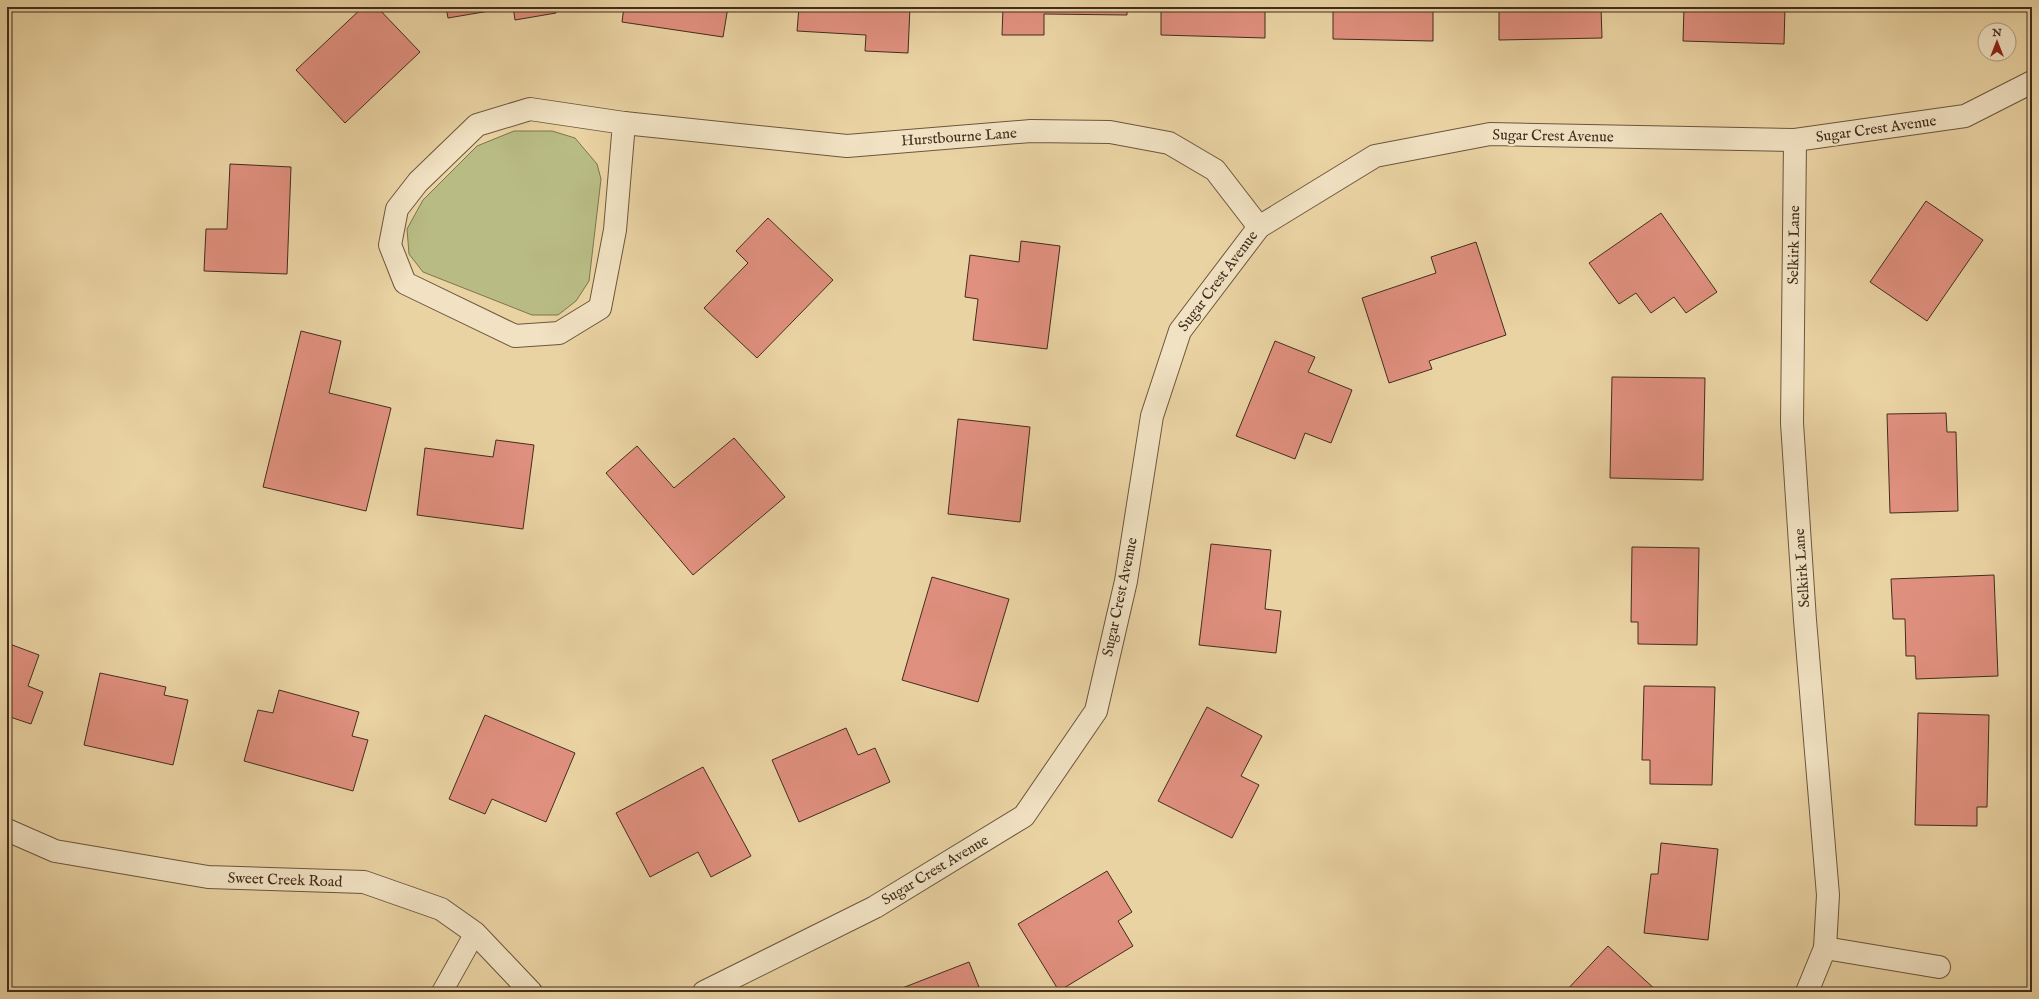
<svg xmlns="http://www.w3.org/2000/svg" width="2039" height="999" viewBox="0 0 2039 999" font-family="'IM FELL English',serif">
<style>
.green{fill:#b8bc84;stroke:#7d7450}
.building{fill:#e0907f;stroke:#422d1d}
.lines{fill:none;stroke-linecap:round;stroke-linejoin:round}
.service-casing{stroke:#6c563e;stroke-width:22}
.minor-casing{stroke:#6c563e;stroke-width:24}
.service{stroke:#f1e2c3;stroke-width:20}
.minor{stroke:#f1e2c3;stroke-width:22}
.labels{text-anchor:middle;dominant-baseline:central;stroke-width:4;stroke-linejoin:round;paint-order:stroke}
.street-label{font-size:15px;fill:#422d1d;stroke:#f1e2c3}
</style>
<rect width="100%" height="100%" fill="#ead3a3"/>
<filter id="stains"><feTurbulence type="fractalNoise" baseFrequency=".005" numOctaves="4"/><feColorMatrix values="0 0 0 0 .2 0 0 0 0 .09 0 0 0 0 .02 0 0 0 .5 -.17"/></filter>
<radialGradient id="worn" r=".72"><stop offset=".6" stop-color="#630" stop-opacity="0"/><stop offset="1" stop-color="#630" stop-opacity=".3"/></radialGradient>
<polygon class="green" points="514,131 552,131 575,138 597,164 601,179 589,281 576,301 558,315 532,315 423,272 409,254 407,229 423,200 477,146"/>
<g class="building">
<polygon points="363,7 377,7 420,52 345,123 296,70"/>
<polygon points="446,7 555,7 556,13 515,20 513,7 448,18"/>
<polygon points="624,7 728,7 723,37 622,22"/>
<polygon points="799,7 910,7 908,53 865,51 866,35 797,31"/>
<polygon points="1003,7 1127,7 1127,15 1044,14 1044,35 1002,35"/>
<polygon points="1161,7 1265,7 1265,38 1161,35"/>
<polygon points="1333,7 1433,7 1433,41 1333,39"/>
<polygon points="1499,7 1601,7 1602,38 1499,40"/>
<polygon points="1684,7 1785,7 1784,44 1683,41"/>
<polygon points="230,164 291,167 287,274 204,271 206,229 227,229"/>
<polygon points="1926,201 1983,240 1927,321 1870,282"/>
<polygon points="1661,213 1717,292 1686,313 1674,297 1651,313 1636,293 1619,304 1589,263"/>
<polygon points="768,218 833,280 757,358 704,308 748,263 736,251"/>
<polygon points="1021,241 1060,246 1047,349 973,340 978,299 965,297 970,255 1019,262"/>
<polygon points="1476,242 1506,335 1429,361 1432,369 1389,383 1362,298 1436,273 1431,257"/>
<polygon points="301,331 341,341 329,393 391,408 366,511 263,487"/>
<polygon points="1275,341 1315,357 1308,372 1352,390 1331,443 1305,433 1295,459 1236,436"/>
<polygon points="1612,377 1705,378 1703,480 1610,478"/>
<polygon points="1946,413 1947,432 1956,432 1958,511 1890,513 1887,414"/>
<polygon points="958,419 1030,427 1020,522 948,514"/>
<polygon points="734,438 785,497 693,575 606,473 637,446 674,488"/>
<polygon points="496,440 534,445 523,529 417,515 425,448 493,457"/>
<polygon points="1211,544 1271,550 1265,609 1281,611 1276,653 1199,645"/>
<polygon points="1632,547 1699,548 1697,645 1638,644 1638,622 1631,622"/>
<polygon points="1994,575 1998,676 1916,679 1915,656 1906,656 1905,619 1893,619 1891,579"/>
<polygon points="932,577 1009,599 978,702 902,680"/>
<polygon points="7,643 39,655 28,686 43,692 31,724 7,716"/>
<polygon points="100,673 166,687 164,695 188,700 173,765 84,745"/>
<polygon points="1644,686 1715,687 1712,785 1650,784 1650,760 1642,760"/>
<polygon points="279,690 359,712 352,736 368,740 353,791 244,761 258,710 273,713"/>
<polygon points="1207,707 1262,736 1241,776 1259,785 1232,838 1158,801"/>
<polygon points="1918,713 1989,715 1987,807 1977,807 1977,826 1915,825"/>
<polygon points="485,715 575,753 546,822 492,799 485,814 449,799"/>
<polygon points="846,728 858,755 875,748 890,782 799,822 772,760"/>
<polygon points="703,767 751,856 711,877 698,852 650,877 616,813"/>
<polygon points="1661,843 1718,849 1708,940 1644,933 1651,874 1658,874"/>
<polygon points="1107,871 1132,912 1118,921 1133,946 1059,991 1018,924"/>
<polygon points="1608,946 1658,992 1565,992"/>
<polygon points="969,962 981,992 892,992"/>
</g>
<g class="lines">
<defs>
<polyline id="service" points="442,992 475,933"/>
<g id="minor">
<polygon points="530,109 624,123 615,230 600,308 559,333 515,336 405,283 390,245 397,209 418,182 477,125"/>
<polyline points="624,123 847,146 1031,131 1110,132 1169,143 1215,170 1259,227"/>
<polyline points="1795,140 1792,423 1805,620 1828,895 1825,948 1807,992"/>
<polyline points="7,830 55,851 208,877 364,882 441,909 475,933 531,992"/>
<polyline points="1825,948 1939,967"/>
<polyline points="704,992 875,907 1024,816 1096,711 1126,581 1152,416 1180,331 1259,227 1375,156 1490,134 1795,140 1965,116 2032,82"/>
</g>
</defs>
<use href="#service" class="service-casing"/>
<use href="#minor" class="minor-casing"/>
<use href="#service" class="service"/>
<use href="#minor" class="minor"/>
</g>
<g class="labels">
<g class="street-label">
<text transform="translate(1876 129) rotate(-8)">Sugar Crest Avenue</text>
<text transform="translate(1553 136) rotate(1)">Sugar Crest Avenue</text>
<text transform="translate(959 137) rotate(-4)">Hurstbourne Lane</text>
<text transform="translate(1794 245) rotate(-89)">Selkirk Lane</text>
<text transform="translate(1218 281) rotate(-53)">Sugar Crest Avenue</text>
<text transform="translate(1802 568) rotate(-94)">Selkirk Lane</text>
<text transform="translate(1120 597) rotate(-78)">Sugar Crest Avenue</text>
<text transform="translate(935 870) rotate(-31)">Sugar Crest Avenue</text>
<text transform="translate(285 880) rotate(2)">Sweet Creek Road</text>
</g>
</g>
<rect width="2039" height="999" fill="none" stroke="#ead3a3" stroke-width="24"/>
<rect x="8" y="8" width="2023" height="983" fill="none" stroke="#422d1d" stroke-width="2"/>
<rect x="12" y="12" width="2015" height="975" fill="none" stroke="#422d1d"/>
<g transform="translate(1997 42)"><circle r="19" fill="#f1e2c3" stroke="#ab9a81"/>
<path d="M0-3L7 15L0 10L-7 15Z" fill="#8f2418"/>
<text y="-6" font-size="11" font-weight="bold" text-anchor="middle" fill="#422d1d">N</text>
</g>
<rect width="100%" height="100%" filter="url(#stains)"/>
<rect width="100%" height="100%" fill="url(#worn)"/>
</svg>
